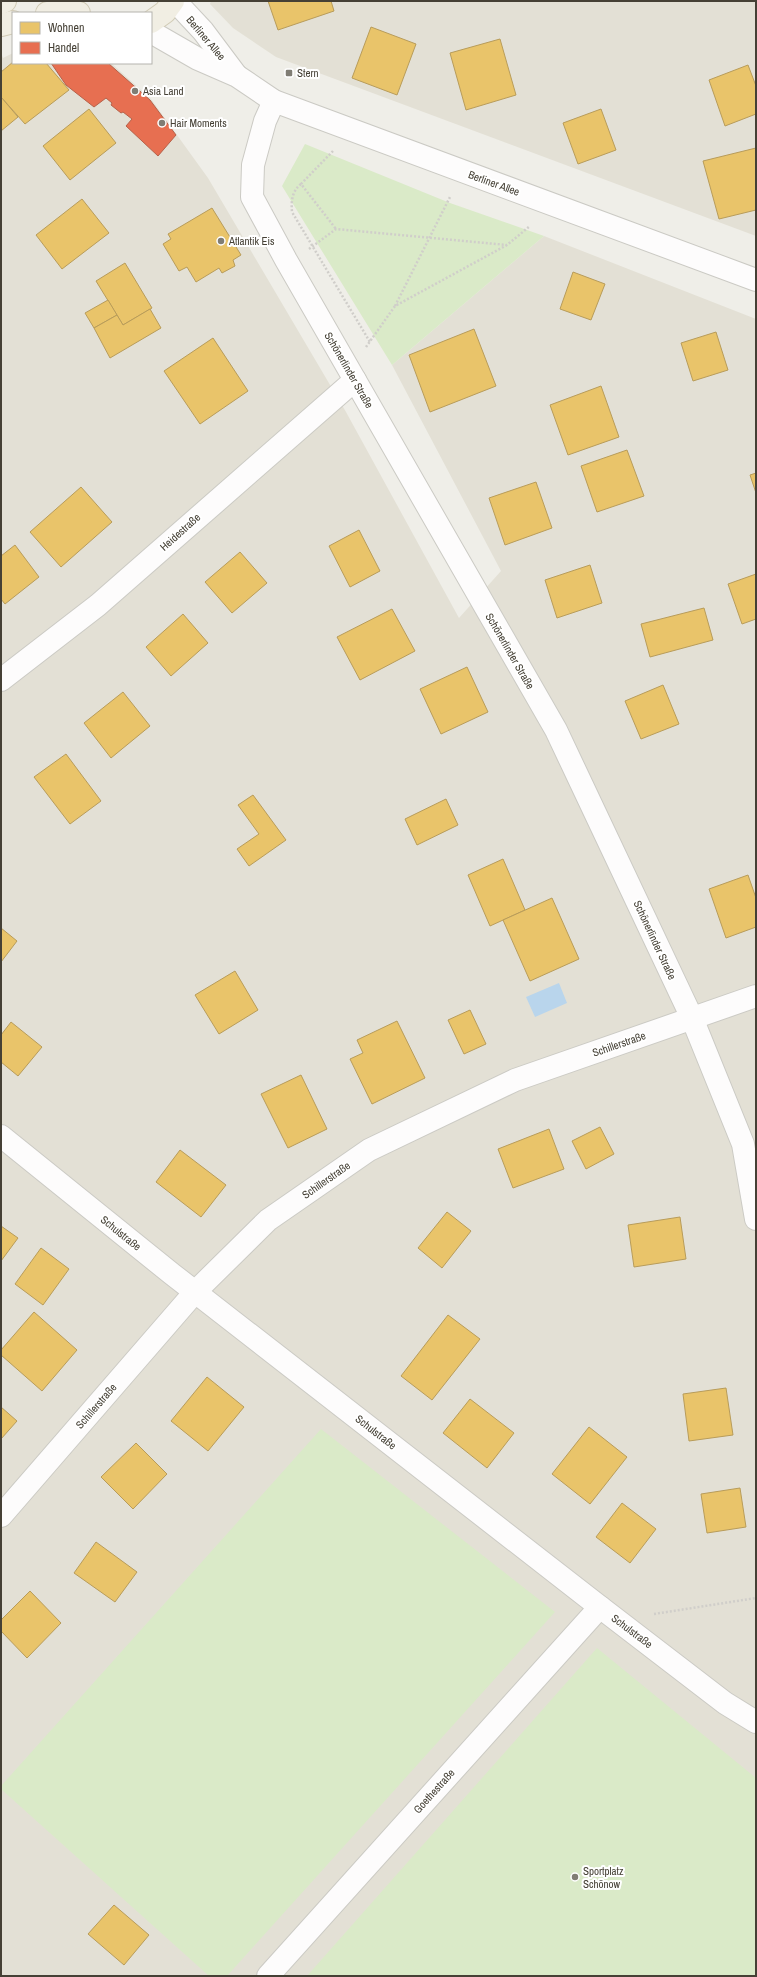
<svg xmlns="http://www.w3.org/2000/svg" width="757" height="1977" viewBox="0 0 757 1977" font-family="'Archivo Narrow',sans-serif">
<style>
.residential{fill:#e3e0d5}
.green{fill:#daeac8}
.water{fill:#b9d5ec}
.homes{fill:#e9c46a;stroke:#b89c5a}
.shops{fill:#e76f51;stroke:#b66149}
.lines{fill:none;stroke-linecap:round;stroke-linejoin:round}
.minor-casing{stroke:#cbcac4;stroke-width:24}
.major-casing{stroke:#d1cbb6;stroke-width:24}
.path{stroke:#d0ceca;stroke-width:2.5;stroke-dasharray:2 2;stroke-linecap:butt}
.minor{stroke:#fdfcfc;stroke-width:22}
.major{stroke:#f1eee3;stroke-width:22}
.poi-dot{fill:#807d74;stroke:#fff;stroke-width:1.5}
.labels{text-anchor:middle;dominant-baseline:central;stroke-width:4;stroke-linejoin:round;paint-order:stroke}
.street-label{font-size:11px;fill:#454035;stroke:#fff}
.poi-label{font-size:11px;fill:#454035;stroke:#fff;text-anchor:start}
</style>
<rect width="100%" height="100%" fill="#efeee8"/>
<g class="residential">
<polygon points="211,1 756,1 756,236 276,57 233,28 210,4"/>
<polygon points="1,53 3,58 13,53 13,63 111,63 151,99 208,178 346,412 459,618 501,571 392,365 544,236 756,319 756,1976 1,1976"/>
</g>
<g class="green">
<polygon points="305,144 450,203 544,236 392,365 282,186"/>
<polygon points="321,1429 555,1612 227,1976 209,1976 1,1789 1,1786"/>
<polygon points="597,1648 756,1778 756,1976 307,1976"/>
</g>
<polygon class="water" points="559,983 567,1003 535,1017 526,997"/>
<g class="homes">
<polygon points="268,1 331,1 334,11 278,30"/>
<polygon points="371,27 416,44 397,95 352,78"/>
<polygon points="500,39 516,95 466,110 450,53"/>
<polygon points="13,62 46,63 69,90 25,124 1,97 1,72"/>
<polygon points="748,65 756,86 756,114 725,126 709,80"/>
<polygon points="1,97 18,117 1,131"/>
<polygon points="89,109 116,143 70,180 43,146"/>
<polygon points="601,109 616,150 578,164 563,123"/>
<polygon points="756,148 756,210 719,219 703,161"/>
<polygon points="82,199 109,233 62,269 36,235"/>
<polygon points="212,208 241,255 233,260 235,266 222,273 219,268 196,282 187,267 179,271 163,244 171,239 168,234"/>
<polygon points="125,263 152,308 123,325 96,281"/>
<polygon points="573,272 605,284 591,320 560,309"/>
<polygon points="108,300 117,315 94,328 85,313"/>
<polygon points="150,309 161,328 110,358 94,328 117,315 123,325"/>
<polygon points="474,329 496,386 430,412 409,355"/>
<polygon points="716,332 728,370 693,381 681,343"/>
<polygon points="213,338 248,391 200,424 164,371"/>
<polygon points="601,386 619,437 568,455 550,405"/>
<polygon points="627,450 644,496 597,512 581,466"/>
<polygon points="756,473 756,493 750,475"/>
<polygon points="536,482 552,528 505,545 489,498"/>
<polygon points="81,487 112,522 61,567 30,532"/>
<polygon points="359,530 380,571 350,587 329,546"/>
<polygon points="15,545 39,577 5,604 1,599 1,556"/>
<polygon points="240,552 267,583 232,613 205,582"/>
<polygon points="590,565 602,603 557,618 545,580"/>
<polygon points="756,574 756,619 742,624 728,584"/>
<polygon points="704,608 713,640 650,657 641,624"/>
<polygon points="392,609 415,651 360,680 337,637"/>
<polygon points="183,614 208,643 171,676 146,647"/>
<polygon points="467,667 488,712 441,734 420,689"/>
<polygon points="663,685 679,724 641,739 625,701"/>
<polygon points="123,692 150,726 111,758 84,723"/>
<polygon points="66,754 101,801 70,824 34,777"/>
<polygon points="253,795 286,840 249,866 237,849 259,834 238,805"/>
<polygon points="446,799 458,825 417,845 405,819"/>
<polygon points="503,859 525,910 490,926 468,875"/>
<polygon points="748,875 756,898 756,927 726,938 709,889"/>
<polygon points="552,898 579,959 530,981 503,920"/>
<polygon points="1,928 17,941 1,962"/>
<polygon points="235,971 258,1010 219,1034 195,995"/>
<polygon points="470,1010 486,1044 464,1054 448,1020"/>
<polygon points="397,1021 425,1078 372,1104 350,1059 363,1053 357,1040"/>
<polygon points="11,1022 42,1047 18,1076 1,1062 1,1035"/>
<polygon points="301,1075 327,1129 288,1148 261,1094"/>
<polygon points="600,1127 614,1154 586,1169 572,1141"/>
<polygon points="549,1129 564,1169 513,1188 498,1149"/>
<polygon points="180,1150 226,1185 201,1217 156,1182"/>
<polygon points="447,1212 471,1231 442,1268 418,1248"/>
<polygon points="680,1217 686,1259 634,1267 628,1225"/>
<polygon points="1,1226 18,1238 1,1261"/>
<polygon points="41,1248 69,1269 43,1305 15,1284"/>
<polygon points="34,1312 77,1350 42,1391 1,1355 1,1350"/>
<polygon points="448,1315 480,1339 432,1400 401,1376"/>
<polygon points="207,1377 244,1407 208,1451 171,1421"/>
<polygon points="726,1388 733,1435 689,1441 683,1394"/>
<polygon points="470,1399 514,1433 487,1468 443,1433"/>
<polygon points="1,1407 17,1421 1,1439"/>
<polygon points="589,1427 627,1457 590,1504 552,1474"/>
<polygon points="136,1443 167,1474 133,1509 101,1477"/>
<polygon points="740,1488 746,1527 707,1533 701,1494"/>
<polygon points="622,1503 656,1529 630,1563 596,1537"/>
<polygon points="96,1542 137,1572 115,1602 74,1573"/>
<polygon points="30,1591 61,1623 27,1658 1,1631 1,1620"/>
<polygon points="114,1905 149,1935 124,1965 88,1934"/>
</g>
<polygon class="shops" points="51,63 108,63 150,100 176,135 158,156 126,126 132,119 123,112 121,113 111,105 112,103 106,98 94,107 66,85"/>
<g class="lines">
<defs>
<g id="minor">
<polyline points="175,1 203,31 236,75"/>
<polyline points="151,32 198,59 237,76 274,101 756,280"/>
<polyline points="274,101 265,121 253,165 252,197 286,260 556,730 692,1018 743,1144 756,1219"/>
<polyline points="1,680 98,605 355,380"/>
<polyline points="1,1136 172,1274 600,1607 725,1703 756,1722"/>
<polyline points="1,1516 195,1292 268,1220 369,1150 515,1080 756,996"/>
<polyline points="268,1976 600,1607"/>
</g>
<g id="major">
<polyline points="1,3 5,1"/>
<polyline points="47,13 60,11 79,13"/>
<polyline points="151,22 165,12 173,1"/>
<polyline points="1,25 13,22"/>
</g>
</defs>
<use href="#minor" class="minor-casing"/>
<use href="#major" class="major-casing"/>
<g class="path">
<polyline points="333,151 301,184 336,229"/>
<path d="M 301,184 C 292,191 291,201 292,212 L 370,342"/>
<polyline points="309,249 336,229 507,245"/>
<polyline points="395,306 450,197"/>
<polyline points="366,347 395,306 507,245 530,226"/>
<polyline points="654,1614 756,1598"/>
</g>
<use href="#minor" class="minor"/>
<use href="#major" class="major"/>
</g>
<g class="poi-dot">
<rect x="285" y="69" width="8" height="8" rx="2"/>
<circle cx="135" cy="91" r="4"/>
<circle cx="162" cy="123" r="4"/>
<circle cx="221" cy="241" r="4"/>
<circle cx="575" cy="1877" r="4"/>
</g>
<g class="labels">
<g class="street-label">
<text transform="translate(206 38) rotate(50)">Berliner Allee</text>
<text transform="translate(494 183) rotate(20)">Berliner Allee</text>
<text transform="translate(349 370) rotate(60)">Schönerlinder Straße</text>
<text transform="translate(180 532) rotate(-42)">Heidestraße</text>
<text transform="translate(510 651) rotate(60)">Schönerlinder Straße</text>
<text transform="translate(655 940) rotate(65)">Schönerlinder Straße</text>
<text transform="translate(619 1044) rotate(-19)">Schillerstraße</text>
<text transform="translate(326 1180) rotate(-35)">Schillerstraße</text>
<text transform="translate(121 1233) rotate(39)">Schulstraße</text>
<text transform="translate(96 1406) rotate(-49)">Schillerstraße</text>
<text transform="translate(376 1432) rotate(38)">Schulstraße</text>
<text transform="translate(632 1631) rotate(37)">Schulstraße</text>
<text transform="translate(434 1791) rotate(-48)">Goethestraße</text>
</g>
<g class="poi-label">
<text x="297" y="73">Stern</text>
<text x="143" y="91">Asia Land</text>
<text x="170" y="123">Hair Moments</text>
<text x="229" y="241">Atlantik Eis</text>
<text x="583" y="1871">Sportplatz<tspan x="583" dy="13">Schönow</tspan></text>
</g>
</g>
<rect width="757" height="1977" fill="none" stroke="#454035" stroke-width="4"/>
<rect x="12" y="12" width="140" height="52" fill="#ffffff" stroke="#b5b3ae"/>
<rect x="20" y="22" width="20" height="12" fill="#e9c46a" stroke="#b5b3ae"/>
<text x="48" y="32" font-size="12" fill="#454035">Wohnen</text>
<rect x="20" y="42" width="20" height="12" fill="#e76f51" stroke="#b5b3ae"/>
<text x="48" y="52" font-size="12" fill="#454035">Handel</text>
</svg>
